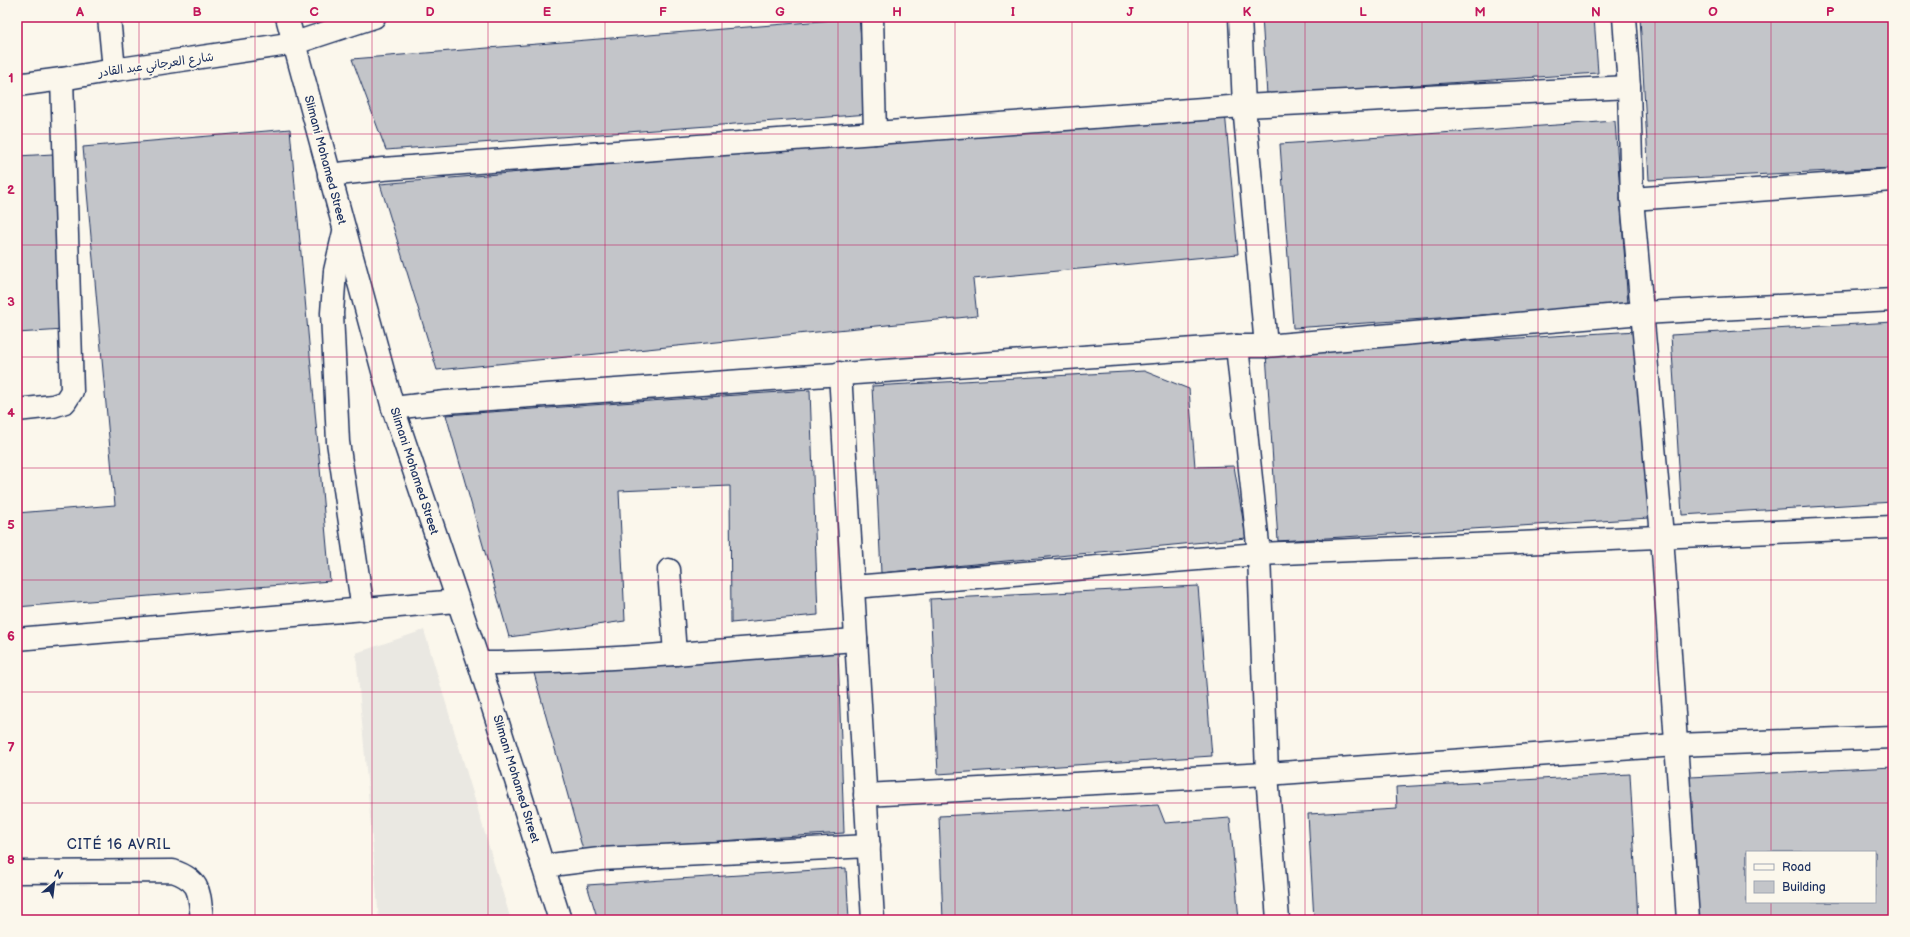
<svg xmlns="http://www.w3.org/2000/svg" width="1910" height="937" viewBox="0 0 1910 937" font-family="'Balsamiq Sans','Playpen Sans Arabic',sans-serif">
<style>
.built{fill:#eae8e2}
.building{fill:#c3c5c9;stroke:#1b2f5e;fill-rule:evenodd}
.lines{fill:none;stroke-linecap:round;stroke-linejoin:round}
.street-casing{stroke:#1b2f5e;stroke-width:25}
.secondary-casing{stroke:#1b2f5e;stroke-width:25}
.street{stroke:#fbf7ec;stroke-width:22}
.secondary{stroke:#fbf7ec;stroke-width:22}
.grid{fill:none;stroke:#c2185b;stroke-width:1;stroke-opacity:0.55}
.labels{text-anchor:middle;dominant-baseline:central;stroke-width:4;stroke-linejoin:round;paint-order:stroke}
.street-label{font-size:12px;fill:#1b2f5e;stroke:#fbf7ec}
.quarter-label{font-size:14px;letter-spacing:1px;fill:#1b2f5e;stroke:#fbf7ec}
.neatline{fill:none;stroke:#c2185b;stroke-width:1.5}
.grid-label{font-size:13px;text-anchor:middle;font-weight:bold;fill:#c2185b}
</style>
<rect width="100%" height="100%" fill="#fbf7ec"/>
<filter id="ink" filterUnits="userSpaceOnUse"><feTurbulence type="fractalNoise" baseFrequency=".025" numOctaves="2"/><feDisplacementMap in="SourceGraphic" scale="8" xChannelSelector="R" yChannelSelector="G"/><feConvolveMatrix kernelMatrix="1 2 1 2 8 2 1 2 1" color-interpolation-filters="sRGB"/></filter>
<g filter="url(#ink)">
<polygon class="built" points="424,630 511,920 379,920 356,653"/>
<g class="building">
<polygon points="1262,17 1594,17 1598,73 1267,95"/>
<polygon points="1640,17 1893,17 1893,168 1649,180"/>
<polygon points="859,18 869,114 386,150 352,59"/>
<polygon points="1225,112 1238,254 973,279 977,316 437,370 380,184"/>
<polygon points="1615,121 1628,305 1293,328 1280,144"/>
<polygon points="290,129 330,581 17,607 17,513 115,505 83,147"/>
<polygon points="53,154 64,330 17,333 17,156"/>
<polygon points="1893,322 1893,502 1682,515 1671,335"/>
<polygon points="1637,331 1649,518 1278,541 1266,353"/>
<polygon points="1144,371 1189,389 1195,467 1234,466 1246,538 881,573 872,386"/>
<polygon points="810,390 818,615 731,623 730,486 619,491 625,621 509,637 446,415"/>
<polygon points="1198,586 1212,756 938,774 930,599"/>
<polygon points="838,650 844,833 583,850 532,666"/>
<path d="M 1893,767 L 1893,920 L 1698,920 L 1690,777 ZM 1747,852 L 1875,852 L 1875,902 L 1747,902 Z"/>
<polygon points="1630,774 1638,920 1314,920 1308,814 1397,809 1396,787"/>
<polygon points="1158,805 1165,823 1230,818 1239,920 943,920 939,816"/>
<polygon points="846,868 849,920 598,920 587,885"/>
</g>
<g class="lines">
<defs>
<g id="street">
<polyline points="109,17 114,70"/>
<polyline points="872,17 875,133"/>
<polyline points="1240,17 1244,106 1266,346"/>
<polyline points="1624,17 1629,87 1632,199 1662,536 1688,920"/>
<polyline points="17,85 62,79 114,70 295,43 374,17"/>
<polyline points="329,175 383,169 1244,106 1629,87"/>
<polyline points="1632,199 1893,180"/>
<polyline points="344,232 335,271 332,313 338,442 363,610"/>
<polyline points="1237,346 1259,554 1267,774 1278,920"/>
<polyline points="840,373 873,920"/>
<polyline points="393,408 446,402 1237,346 1266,346 1642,313 1893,300"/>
<polyline points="17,410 53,406 65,402 72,391 62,79"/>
<polyline points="669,570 675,654"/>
<polyline points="853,587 1259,554 1893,527"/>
<polyline points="17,639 457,601"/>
<path d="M 479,663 C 605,662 731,649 856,640"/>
<polyline points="865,795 1267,774 1676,745 1893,737"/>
<polyline points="543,866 600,859 869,846"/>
<path d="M 17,872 L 173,871 C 202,881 199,894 202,920"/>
</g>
<polyline id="secondary" points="287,17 393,408 479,663 560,920"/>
</defs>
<use href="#street" class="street-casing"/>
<use href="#secondary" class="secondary-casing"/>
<use href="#street" class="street"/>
<use href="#secondary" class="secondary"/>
</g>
</g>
<path class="grid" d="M 139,17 L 139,920M 255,17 L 255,920M 372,17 L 372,920M 488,17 L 488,920M 605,17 L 605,920M 722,17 L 722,920M 838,17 L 838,920M 955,17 L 955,920M 1072,17 L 1072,920M 1188,17 L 1188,920M 1305,17 L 1305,920M 1422,17 L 1422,920M 1538,17 L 1538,920M 1655,17 L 1655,920M 1771,17 L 1771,852M 17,134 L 1893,134M 17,245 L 1893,245M 17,357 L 1893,357M 17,468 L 1893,468M 17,580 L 1893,580M 17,692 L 1893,692M 17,803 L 1893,803M 1771,902 L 1771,920"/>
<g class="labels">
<g class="street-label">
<text transform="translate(156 65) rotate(-8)">شارع العرجاني عبد القادر</text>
<text transform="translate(325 160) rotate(75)">Slimani Mohamed Street</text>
<text transform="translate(414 471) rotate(72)">Slimani Mohamed Street</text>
<text transform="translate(516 779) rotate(73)">Slimani Mohamed Street</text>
</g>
<g class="quarter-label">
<text x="119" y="844">CITÉ 16 AVRIL</text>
</g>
</g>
<rect width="1910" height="937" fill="none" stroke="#fbf7ec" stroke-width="44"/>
<rect x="1746" y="851" width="130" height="52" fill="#fbf7ec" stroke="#a1a7b3"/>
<rect x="1754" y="864" width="20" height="6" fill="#fbf7ec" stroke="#a1a7b3"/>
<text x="1782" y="871" font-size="12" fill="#1b2f5e">Road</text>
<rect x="1754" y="881" width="20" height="12" fill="#c3c5c9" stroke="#a1a7b3"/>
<text x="1782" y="891" font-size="12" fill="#1b2f5e">Building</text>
<g transform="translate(54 883) rotate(28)" stroke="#fbf7ec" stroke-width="3" paint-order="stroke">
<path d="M0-3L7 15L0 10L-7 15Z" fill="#1b2f5e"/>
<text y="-6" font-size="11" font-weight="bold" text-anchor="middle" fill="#1b2f5e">N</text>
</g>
<rect x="22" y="22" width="1866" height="893" class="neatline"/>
<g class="grid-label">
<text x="80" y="16">A</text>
<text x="197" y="16">B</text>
<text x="314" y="16">C</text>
<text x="430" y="16">D</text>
<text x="547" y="16">E</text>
<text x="663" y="16">F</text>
<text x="780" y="16">G</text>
<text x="897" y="16">H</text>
<text x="1013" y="16">I</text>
<text x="1130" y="16">J</text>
<text x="1247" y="16">K</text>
<text x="1363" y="16">L</text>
<text x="1480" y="16">M</text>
<text x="1596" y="16">N</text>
<text x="1713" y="16">O</text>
<text x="1830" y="16">P</text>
<text x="11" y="82">1</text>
<text x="11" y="194">2</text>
<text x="11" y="306">3</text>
<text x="11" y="417">4</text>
<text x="11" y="529">5</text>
<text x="11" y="640">6</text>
<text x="11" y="752">7</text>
<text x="11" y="864">8</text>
</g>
</svg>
